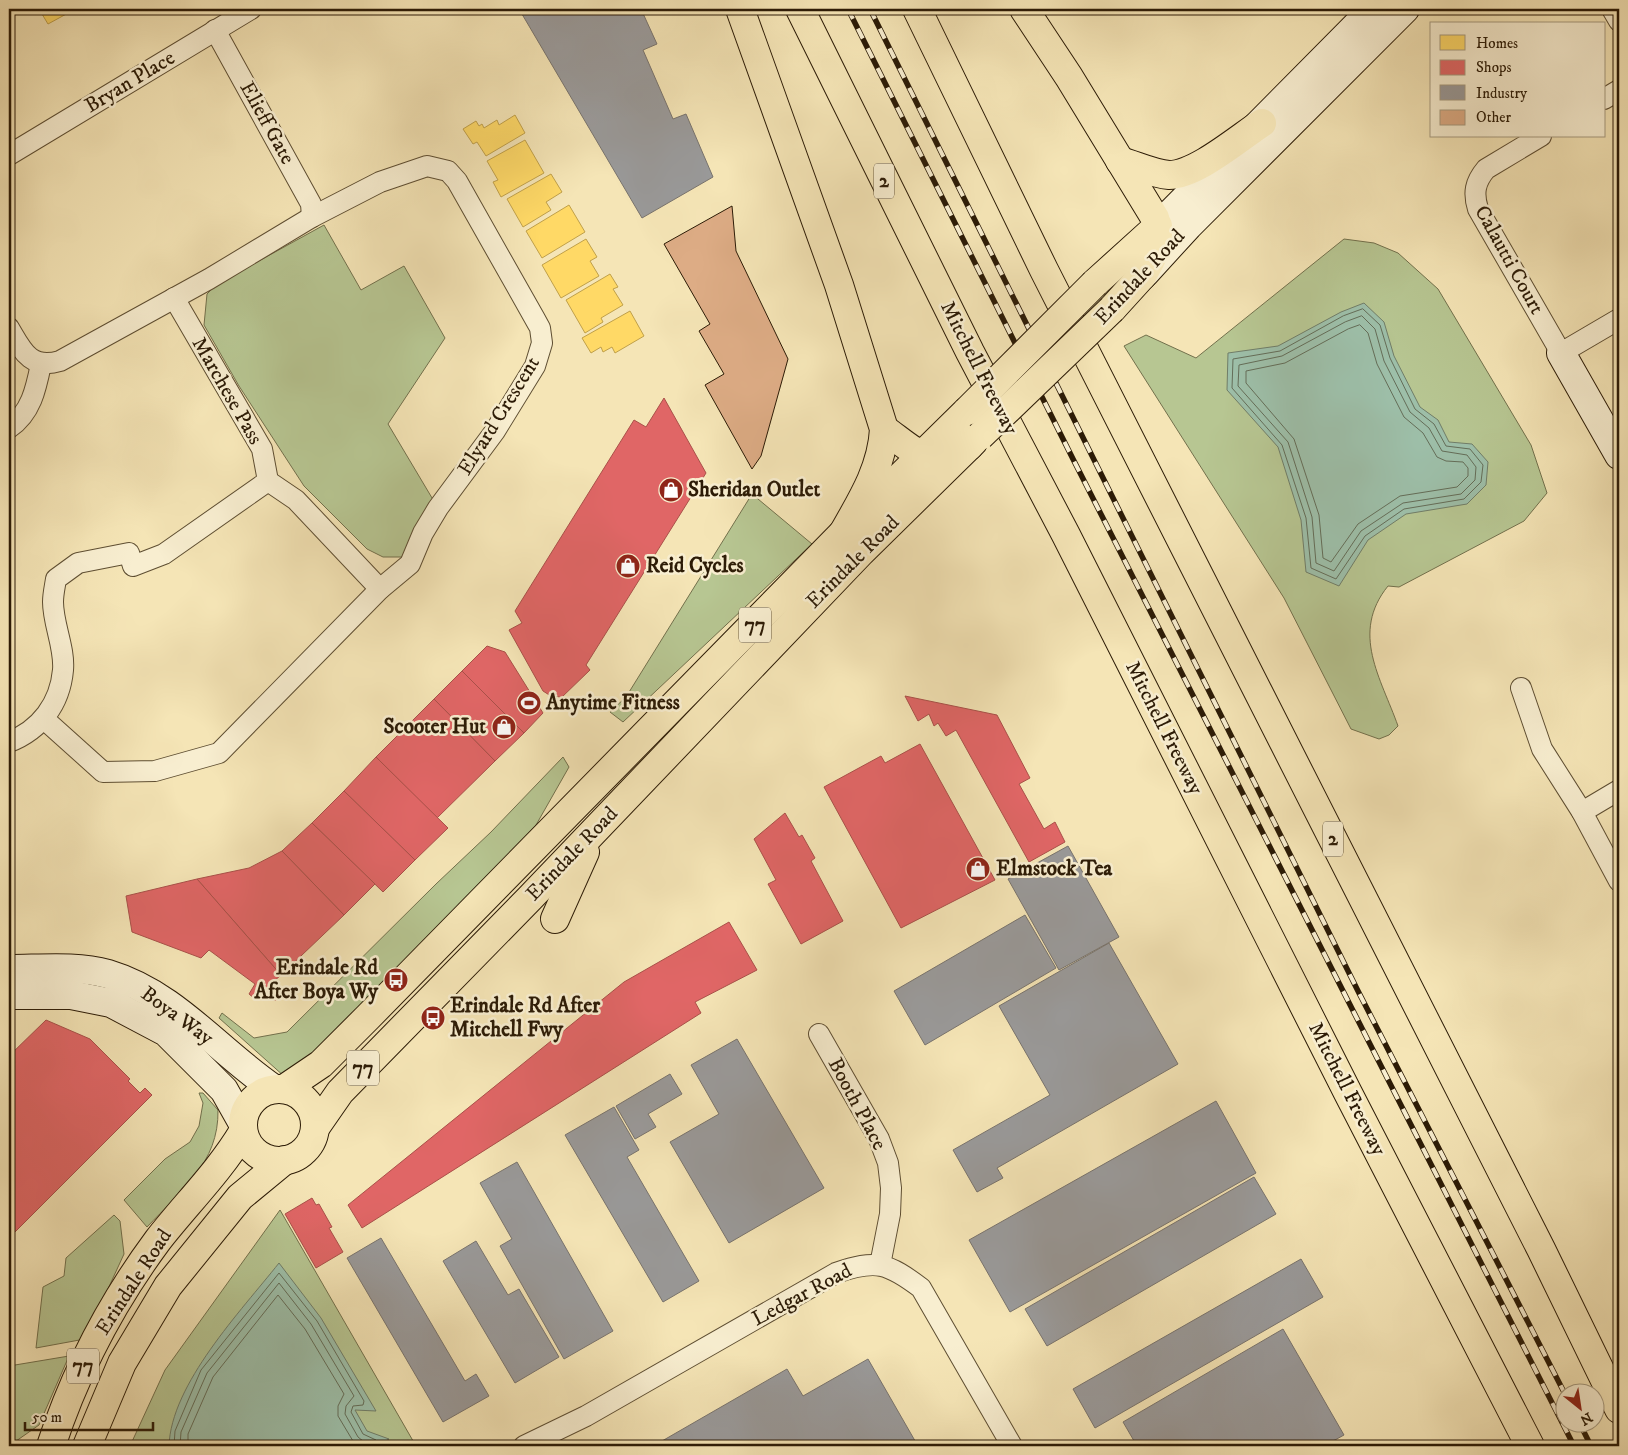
<svg xmlns="http://www.w3.org/2000/svg" width="1628" height="1455" viewBox="0 0 1628 1455" font-family="'IM FELL DW Pica',serif">
<style>
.green{fill:#b7c692;stroke:#72704c}
.water{fill:#9dbfa9;stroke:#707d68}
.homes{fill:#ffd966;stroke:#c0a049}
.shops{fill:#e06666;stroke:#aa5049}
.industry{fill:#999;stroke:#78736d}
.lines{fill:none;stroke-linecap:round;stroke-linejoin:round}
.shore{stroke:#646d58;stroke-width:1}
.building{fill:#ddac85;stroke:#2c1b06}
.street-casing{stroke:#5e4e32;stroke-width:22}
.secondary-casing{stroke:#2c1b06;stroke-width:30}
.primary-casing{stroke:#2c1b06;stroke-width:30}
.highway-casing{stroke:#2c1b06;stroke-width:30}
.street{stroke:#f8eed0;stroke-width:20}
.secondary{stroke:#f8eed0;stroke-width:28}
.primary{stroke:#f5e5b6;stroke-width:28}
.highway{stroke:#f5e5b6;stroke-width:28}
.rail-casing{stroke:#2c1b06;stroke-width:5.5}
.rail{stroke:#f8eed0;stroke-width:4;stroke-dasharray:11;stroke-linecap:butt}
.primary-bridge-casing{stroke:#2c1b06;stroke-width:30;stroke-linecap:butt}
.primary-bridge{stroke:#f5e5b6;stroke-width:28}
.labels{text-anchor:middle;dominant-baseline:central;stroke-width:5;stroke-linejoin:round;paint-order:stroke}
.shield{fill:#f8eed0;stroke:#695a43;stroke-width:1}
.shield-label{font-size:20px;font-weight:bold;fill:#2c1b06}
.street-label{font-size:21px;fill:#2c1b06;stroke:#f8eed0}
.poi-label{font-size:21px;font-weight:bold;fill:#2c1b06;stroke:#f8eed0;text-anchor:start}
</style>
<rect width="100%" height="100%" fill="#f5e5b6"/>
<filter id="stains"><feTurbulence type="fractalNoise" baseFrequency=".004" numOctaves="4"/><feColorMatrix values="0 0 0 0 .2 0 0 0 0 .09 0 0 0 0 .02 0 0 0 .5 -.17"/></filter>
<radialGradient id="worn" r=".72"><stop offset=".6" stop-color="#630" stop-opacity="0"/><stop offset="1" stop-color="#630" stop-opacity=".3"/></radialGradient>
<g class="green">
<polygon points="324,225 361,290 404,266 445,338 388,424 438,508 403,557 383,557 367,549 304,486 239,386 204,325 207,294 217,284"/>
<path d="M 1344,239 L 1374,243 L 1398,253 L 1438,289 L 1531,445 L 1547,493 L 1524,521 L 1399,587 L 1388,586 C 1350,633 1381,678 1398,726 L 1389,735 L 1379,739 L 1351,729 L 1284,598 L 1124,346 L 1146,335 L 1196,358 Z"/>
<polygon points="752,494 812,544 623,722 610,712 626,697"/>
<polygon points="563,757 569,767 536,825 494,873 306,1065 285,1077 219,1018 222,1013 254,1038 287,1032 436,884 491,832"/>
<path d="M 199,1093 L 203,1093 L 218,1110 C 219,1163 181,1191 147,1227 L 124,1200 L 165,1159 L 190,1142 L 199,1126 L 203,1103 Z"/>
<polygon points="280,1210 416,1446 130,1446 165,1370"/>
<polygon points="114,1215 120,1221 124,1254 85,1339 36,1348 43,1287 64,1276 66,1258"/>
<polygon points="69,1356 39,1425 9,1446 9,1366"/>
</g>
<g class="water">
<polygon points="1364,303 1384,322 1394,356 1420,407 1438,420 1449,442 1472,444 1488,462 1486,485 1467,504 1406,514 1368,540 1339,586 1306,572 1301,520 1278,447 1227,390 1228,353 1278,346 1341,312"/>
<path d="M 279,1263 L 321,1318 L 376,1411 L 355,1410 L 367,1431 L 389,1439 L 377,1446 L 169,1446 C 171,1384 241,1311 279,1263 Z"/>
</g>
<g class="homes">
<polygon points="39,9 68,9 70,12 48,24"/>
<polygon points="515,115 525,133 486,156 477,142 473,144 463,129 476,121 479,126 482,124 484,128 497,120 499,125"/>
<polygon points="525,140 544,173 501,197 493,182 498,180 487,161"/>
<polygon points="551,174 562,192 546,202 551,210 523,227 507,199"/>
<polygon points="569,205 585,232 542,258 526,231"/>
<polygon points="586,239 597,257 590,261 599,276 561,298 542,265"/>
<polygon points="610,274 618,287 613,289 623,305 601,318 603,322 585,333 566,300"/>
<polygon points="630,311 644,336 615,353 612,347 603,352 601,347 591,353 582,338"/>
</g>
<g class="shops">
<polygon points="664,398 706,473 586,665 590,670 561,698 557,696 554,698 543,691 509,630 522,623 515,611 634,420 646,427"/>
<polygon points="487,646 505,652 543,713 524,733 462,671"/>
<polygon points="462,671 524,733 495,761 434,699"/>
<polygon points="905,696 997,715 1030,778 1019,784 1044,829 1055,822 1065,842 1029,862 956,730 946,736 938,723 934,726 929,714 918,721"/>
<polygon points="434,699 495,761 437,818 376,757"/>
<polygon points="920,744 995,880 901,928 824,787 881,756 885,763"/>
<polygon points="376,757 448,828 415,860 344,791"/>
<polygon points="344,791 415,860 383,892 312,823"/>
<polygon points="785,813 799,837 802,835 815,858 811,861 843,921 801,944 768,884 776,880 754,839"/>
<polygon points="312,823 375,884 344,915 282,851"/>
<polygon points="282,851 344,915 281,975 197,879 249,868"/>
<polygon points="197,879 281,975 273,982 283,993 276,1000 255,999 249,994 255,984 209,950 201,958 132,932 126,896"/>
<polygon points="729,922 757,970 695,1002 701,1013 362,1228 348,1205 624,982"/>
<polygon points="46,1020 90,1039 130,1079 128,1081 140,1093 145,1088 152,1095 14,1233 9,1203 9,1069 15,1063 9,1056"/>
<polygon points="312,1198 316,1205 319,1204 332,1227 329,1228 343,1252 316,1268 285,1214"/>
</g>
<g class="industry">
<polygon points="519,9 641,9 657,44 643,50 673,119 686,114 713,177 642,218"/>
<polygon points="1068,846 1119,937 1059,970 1008,879"/>
<polygon points="1025,915 1056,968 925,1045 894,991"/>
<polygon points="1109,943 1178,1064 997,1168 1003,1178 977,1192 953,1150 1050,1095 999,1006"/>
<polygon points="737,1039 824,1188 729,1243 670,1142 719,1114 691,1065"/>
<polygon points="670,1074 682,1094 648,1114 656,1127 635,1139 616,1106"/>
<polygon points="1216,1101 1256,1173 1010,1312 969,1240"/>
<polygon points="614,1107 639,1150 627,1157 699,1281 663,1302 565,1135"/>
<polygon points="517,1162 613,1331 564,1359 500,1246 512,1239 480,1183"/>
<polygon points="1254,1177 1276,1214 1047,1346 1025,1309"/>
<polygon points="381,1238 465,1381 476,1374 489,1396 443,1422 347,1258"/>
<polygon points="476,1241 508,1295 519,1289 559,1357 515,1383 443,1261"/>
<polygon points="1301,1259 1323,1297 1095,1428 1073,1389"/>
<polygon points="1283,1329 1344,1435 1324,1446 1137,1446 1123,1422"/>
<polygon points="868,1359 918,1446 666,1446 662,1441 787,1369 803,1396"/>
</g>
<g class="lines">
<g class="shore">
<polygon points="1363,309 1380,325 1390,358 1415,409 1434,424 1446,446 1470,449 1483,465 1481,482 1464,499 1404,509 1365,536 1336,579 1311,568 1306,518 1282,445 1232,388 1233,359 1280,351 1343,316"/>
<polygon points="1362,316 1375,329 1384,361 1410,412 1429,428 1442,451 1467,455 1476,467 1475,480 1461,494 1403,503 1361,531 1334,571 1316,563 1312,517 1288,442 1238,386 1239,365 1282,356 1345,322"/>
<polygon points="1360,325 1368,333 1377,364 1404,417 1423,433 1437,457 1446,461 1463,462 1468,468 1468,476 1457,487 1400,496 1358,524 1331,562 1323,558 1319,515 1294,439 1246,383 1246,371 1285,363 1348,329"/>
<polyline points="174,1446 175,1431 201,1370 279,1273 317,1321 364,1401 363,1405 353,1406 351,1412 363,1434 376,1440 376,1446"/>
<polyline points="180,1446 181,1432 207,1373 279,1283 311,1324 354,1396 346,1406 345,1414 358,1437 369,1446"/>
<polyline points="188,1446 188,1434 213,1377 278,1295 305,1329 344,1394 338,1406 338,1416 356,1446"/>
</g>
</g>
<polygon class="building" points="732,206 736,251 788,359 761,456 752,469 705,385 724,374 699,331 710,324 664,244"/>
<g class="lines">
<defs>
<g id="street">
<polyline points="1612,9 1619,21"/>
<polyline points="215,30 311,204 312,217"/>
<polyline points="1604,99 1619,90"/>
<path d="M 1541,136 L 1486,169 C 1475,182 1473,193 1478,209 L 1561,353 L 1619,319"/>
<polyline points="9,155 251,9"/>
<polyline points="174,298 262,449 268,481 296,500 380,589"/>
<path d="M 9,328 C 22,350 30,370 60,361 L 209,279 L 312,217 L 380,182 L 427,166 L 448,171 L 457,181 L 535,319 L 540,328 L 542,343 L 535,366 L 495,431 L 438,508 L 423,533 L 410,564 L 380,589 L 219,753 L 155,771 L 103,772 L 44,719"/>
<path d="M 9,428 C 31,413 36,389 41,364"/>
<polyline points="1521,688 1542,749 1582,812 1619,881"/>
<path d="M 9,742 C 40,730 60,704 63,670 C 65,648 53,624 53,602 C 53,594 55,586 56,579 L 78,563 L 129,553 L 133,566 L 164,554 L 268,481"/>
<polyline points="1582,812 1619,790"/>
<polyline points="819,1034 879,1139 888,1163 891,1188 890,1214 880,1265"/>
<path d="M 524,1446 L 586,1416 L 836,1273 C 876,1259 888,1263 921,1288 L 1012,1446"/>
</g>
<g id="secondary">
<polyline points="1158,226 1373,9"/>
<polyline points="1145,273 1188,226 1405,9"/>
<polyline points="1561,353 1619,455"/>
<path d="M 9,969 C 41,969 76,965 108,974 C 175,994 218,1051 274,1089"/>
<polyline points="9,995 71,995 111,1003 166,1032 224,1090 242,1122"/>
</g>
<g id="primary">
<polyline points="1095,283 1158,226"/>
<polyline points="1112,309 1142,276"/>
<polyline points="555,919 585,852"/>
<circle cx="279" cy="1125" r="36"/>
<polyline points="284,1089 321,1064 368,1017 843,533 967,411"/>
<polyline points="315,1128 340,1092 530,898 861,552 973,442"/>
<path d="M 51,1446 C 75,1373 112,1302 158,1240 C 186,1204 219,1172 243,1132"/>
<polyline points="87,1446 122,1363 168,1286 240,1197 285,1160"/>
</g>
<g id="highway">
<path d="M 740,9 L 839,285 L 884,429 C 882,468 862,500 843,533"/>
<polyline points="800,9 970,352 1066,535 1348,1093 1530,1446"/>
<polyline points="917,9 1044,270 1541,1249 1619,1409"/>
<path d="M 1024,9 L 1069,77 L 1155,218 C 1163,241 1154,256 1142,276"/>
<path d="M 1120,161 C 1135,165 1153,174 1169,175 C 1196,175 1239,138 1262,123"/>
<path d="M 884,429 C 921,456 924,466 969,446"/>
</g>
</defs>
<use href="#street" class="street-casing"/>
<use href="#secondary" class="secondary-casing"/>
<use href="#primary" class="primary-casing"/>
<use href="#highway" class="highway-casing"/>
<use href="#street" class="street"/>
<use href="#secondary" class="secondary"/>
<use href="#primary" class="primary"/>
<use href="#highway" class="highway"/>
<defs>
<g id="rail">
<polyline points="848,9 1073,459 1574,1446"/>
<polyline points="870,9 1358,991 1566,1396"/>
<polyline points="1579,1422 1591,1446"/>
</g>
</defs>
<use href="#rail" class="rail-casing"/>
<use href="#rail" class="rail"/>
<defs>
<g id="primary-bridge">
<polyline points="967,411 1095,283"/>
<polyline points="980,436 1112,309"/>
</g>
</defs>
<use href="#primary-bridge" class="primary-bridge-casing"/>
<use href="#primary-bridge" class="primary-bridge"/>
</g>
<defs>
<symbol id="shop-disc" viewBox="-11 -11 22 22"><circle r="9.5" fill="#8f2418" stroke="#f8eed0"/><path d="M-5-2.5h2.3a2.7 3.5 0 0 1 5.4 0H5L5.5 6h-11ZM-1.5-2.5h3a1.5 2.3 0 0 0-3 0Z" fill="#fff"/></symbol>
<symbol id="stadium-disc" viewBox="-11 -11 22 22"><circle r="9.5" fill="#8f2418" stroke="#f8eed0"/><path d="M0-5a6.5 5 0 1 0 0 10a6.5 5 0 1 0 0-10ZM-3.5-1.8h7v3.6h-7Z" fill="#fff"/></symbol>
<symbol id="bus-disc" viewBox="-11 -11 22 22"><circle r="9.5" fill="#8f2418" stroke="#f8eed0"/><path d="M-5-6H5V4H4V6H2V4H-2V6H-4V4H-5ZM-3.5-4V0h7V-4ZM-3.5 1.2v1.5H-2V1.2ZM2 1.2v1.5H3.5V1.2Z" fill="#fff"/></symbol>
</defs>
<g fill-rule="evenodd">
<use href="#shop-disc" x="657" y="476" width="28" height="28"/>
<use href="#shop-disc" x="614" y="552" width="28" height="28"/>
<use href="#stadium-disc" x="515" y="689" width="28" height="28"/>
<use href="#shop-disc" x="490" y="713" width="28" height="28"/>
<use href="#shop-disc" x="964" y="855" width="28" height="28"/>
<use href="#bus-disc" x="382" y="966" width="28" height="28"/>
<use href="#bus-disc" x="419" y="1004" width="28" height="28"/>
</g>
<g class="labels">
<g class="shield">
<rect x="874" y="163.5" width="20" height="35" rx="4"/>
<rect x="739" y="607.5" width="32" height="35" rx="4"/>
<rect x="1323" y="821.5" width="20" height="35" rx="4"/>
<rect x="347" y="1050.5" width="32" height="35" rx="4"/>
<rect x="67" y="1348.5" width="32" height="35" rx="4"/>
</g>
<g class="shield-label">
<text x="884" y="181">2</text>
<text x="755" y="625">77</text>
<text x="1333" y="839">2</text>
<text x="363" y="1068">77</text>
<text x="83" y="1366">77</text>
</g>
<g class="street-label">
<text transform="translate(130 82) rotate(-31)">Bryan Place</text>
<text transform="translate(267 123) rotate(61)">Elieff Gate</text>
<text transform="translate(1509 260) rotate(61)">Calautti Court</text>
<text transform="translate(1140 277) rotate(-47)">Erindale Road</text>
<text transform="translate(979 368) rotate(63)">Mitchell Freeway</text>
<text transform="translate(227 391) rotate(60)">Marchese Pass</text>
<text transform="translate(499 416) rotate(-58)">Elyard Crescent</text>
<text transform="translate(853 562) rotate(-45)">Erindale Road</text>
<text transform="translate(1164 728) rotate(63)">Mitchell Freeway</text>
<text transform="translate(572 854) rotate(-46)">Erindale Road</text>
<text transform="translate(177 1016) rotate(36)">Boya Way</text>
<text transform="translate(1347 1089) rotate(63)">Mitchell Freeway</text>
<text transform="translate(857 1104) rotate(62)">Booth Place</text>
<text transform="translate(134 1282) rotate(-57)">Erindale Road</text>
<text transform="translate(802 1295) rotate(-28)">Ledgar Road</text>
</g>
<g class="poi-label">
<text x="688" y="490">Sheridan Outlet</text>
<text x="646" y="566">Reid Cycles</text>
<text x="546" y="703">Anytime Fitness</text>
<text x="486" y="727" text-anchor="end">Scooter Hut</text>
<text x="996" y="869">Elmstock Tea</text>
<text x="378" y="968" text-anchor="end">Erindale Rd<tspan x="378" dy="24">After Boya Wy</tspan></text>
<text x="450" y="1006">Erindale Rd After<tspan x="450" dy="24">Mitchell Fwy</tspan></text>
</g>
</g>
<rect width="1628" height="1455" fill="none" stroke="#f5e5b6" stroke-width="30"/>
<rect x="10" y="10" width="1608" height="1435" fill="none" stroke="#2c1b06" stroke-width="2.5"/>
<rect x="15" y="15" width="1598" height="1425" fill="none" stroke="#2c1b06"/>
<rect x="1430" y="22" width="175" height="115" fill="#f8eed0" stroke="#a69a7f"/>
<rect x="1440" y="35" width="25" height="15" fill="#ffd966" stroke="#a69a7f"/>
<text x="1476" y="48" font-size="15" fill="#2c1b06">Homes</text>
<rect x="1440" y="60" width="25" height="15" fill="#e06666" stroke="#a69a7f"/>
<text x="1476" y="72" font-size="15" fill="#2c1b06">Shops</text>
<rect x="1440" y="85" width="25" height="15" fill="#999999" stroke="#a69a7f"/>
<text x="1476" y="98" font-size="15" fill="#2c1b06">Industry</text>
<rect x="1440" y="110" width="25" height="15" fill="#ddac85" stroke="#a69a7f"/>
<text x="1476" y="122" font-size="15" fill="#2c1b06">Other</text>
<g transform="translate(1580 1408) rotate(150)"><circle r="24" fill="#f8eed0" stroke="#a69a7f"/>
<path d="M0-4L9 19L0 12L-9 19Z" fill="#8f2418"/>
<text y="-8" font-size="14" font-weight="bold" text-anchor="middle" fill="#2c1b06">N</text>
</g>
<path d="M25 1422v8h128v-8" fill="none" stroke="#2c1b06" stroke-width="2.5"/>
<text x="32" y="1422" font-size="15" fill="#2c1b06" stroke="#f8eed0" stroke-width="4" paint-order="stroke">50 m</text>
<rect width="100%" height="100%" filter="url(#stains)"/>
<rect width="100%" height="100%" fill="url(#worn)"/>
</svg>
